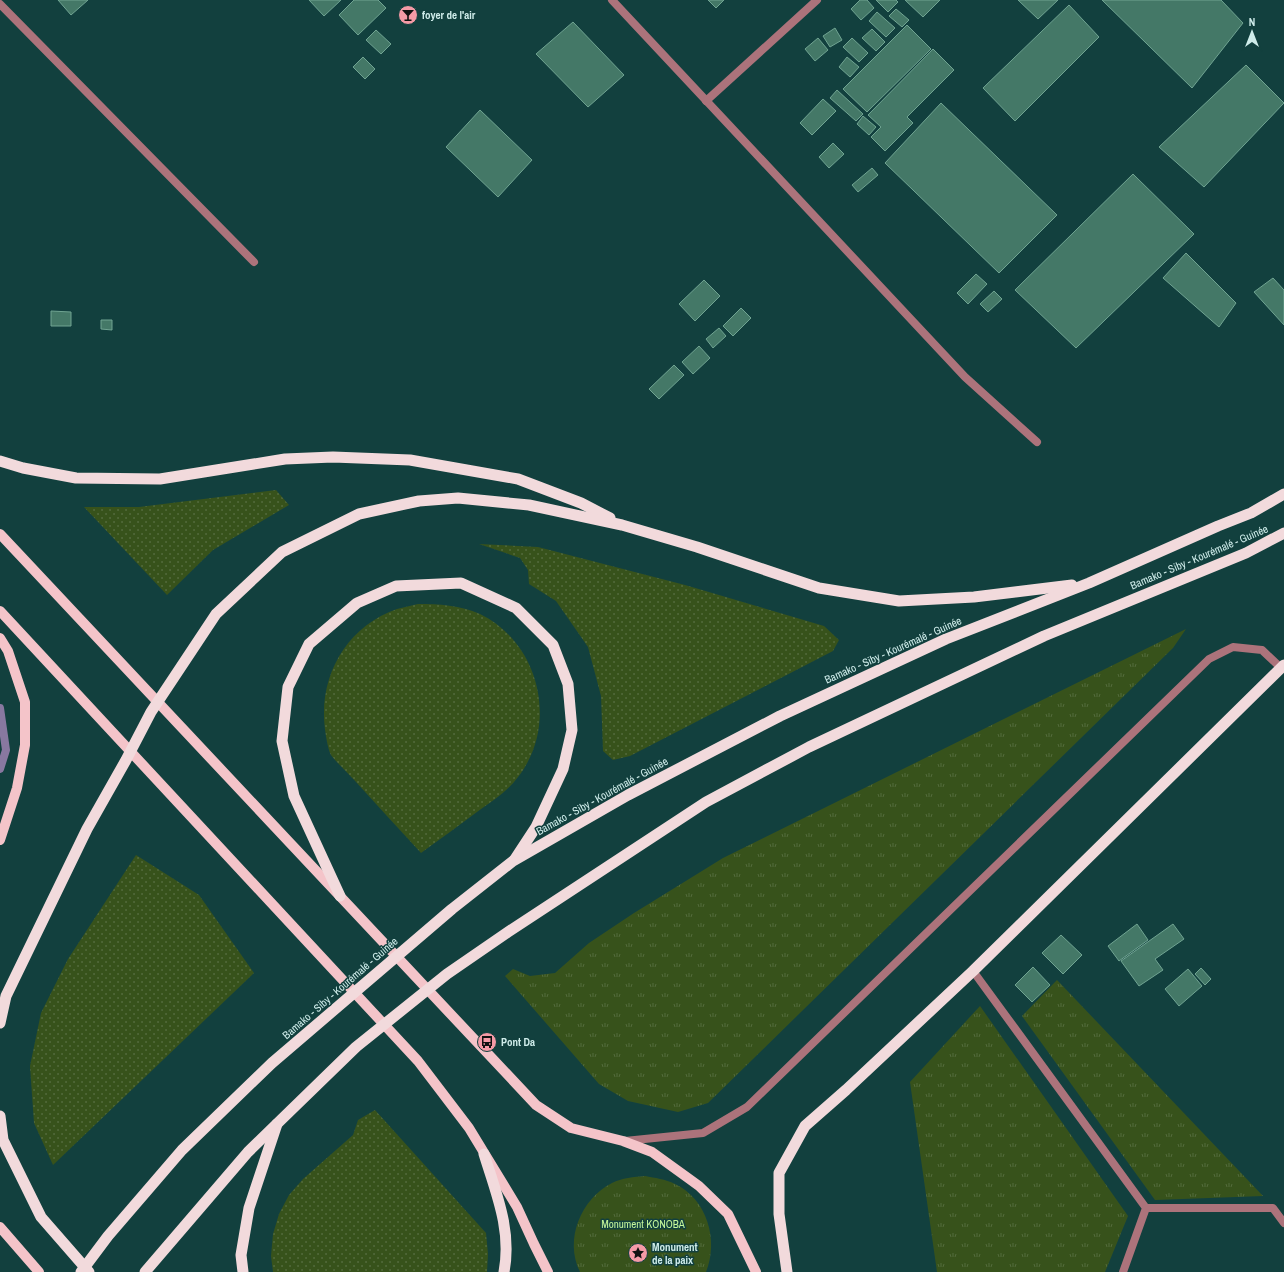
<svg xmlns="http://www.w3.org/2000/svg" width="1284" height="1272" viewBox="0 0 1284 1272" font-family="'Archivo Narrow',sans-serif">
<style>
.grass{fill:url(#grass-dots)}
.park{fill:url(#park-tufts)}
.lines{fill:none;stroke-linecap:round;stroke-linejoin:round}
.stream{stroke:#8878a0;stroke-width:8}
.building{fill:#447867;stroke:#70a492}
.service{stroke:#ac737b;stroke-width:8}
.minor{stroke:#ac737b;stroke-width:8}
.primary{stroke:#f4c4c9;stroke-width:10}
.trunk{stroke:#f2dadc;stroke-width:11}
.labels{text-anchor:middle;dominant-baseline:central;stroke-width:3;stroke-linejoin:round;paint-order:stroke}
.poi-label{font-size:11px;font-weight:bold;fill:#cfecea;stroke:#12403e;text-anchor:start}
.street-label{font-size:11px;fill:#cfecea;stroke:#12403e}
.park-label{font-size:11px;fill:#c5f699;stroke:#12403e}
</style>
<defs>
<pattern id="grass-dots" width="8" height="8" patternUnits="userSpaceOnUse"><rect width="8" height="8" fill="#37521b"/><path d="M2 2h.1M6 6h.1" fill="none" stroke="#536b3c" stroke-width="1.8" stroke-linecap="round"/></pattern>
<pattern id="park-tufts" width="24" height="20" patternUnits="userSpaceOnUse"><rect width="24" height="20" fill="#37521b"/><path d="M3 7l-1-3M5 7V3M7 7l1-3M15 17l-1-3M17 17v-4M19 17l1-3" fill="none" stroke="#536b3c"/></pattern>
</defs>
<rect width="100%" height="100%" fill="#12403e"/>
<g class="grass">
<polygon points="276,490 289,505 213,550 167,595 84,507 139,507"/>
<polygon points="479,544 538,547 685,585 824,626 839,640 833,651 630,756 613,760 603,751 601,696 588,647 556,601 529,584 528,570 520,558"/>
<path d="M 418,604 C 439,604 460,605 480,614 C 540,643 559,725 518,777 C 507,792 491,802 477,812 C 458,826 439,840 421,853 C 399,829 377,805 356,782 C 349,774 336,762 331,755 C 327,747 324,725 324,716 C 323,668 351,625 397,609 C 404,607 411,606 418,604 Z"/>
<polygon points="136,855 199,895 254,973 53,1165 34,1123 30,1066 41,1013 68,959"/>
<polygon points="375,1110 486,1233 488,1254 487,1272 273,1272 271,1256 273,1234 279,1214 289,1195 303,1179 353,1135 358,1120"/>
</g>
<g class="park">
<polygon points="1186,629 1173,648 708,1103 678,1112 628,1101 599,1084 505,976 513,969 530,976 555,973 589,943 634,913 723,858"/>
<polygon points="1057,980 1263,1196 1155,1200 1022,1016"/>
<polygon points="980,1006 1128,1216 1105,1272 937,1272 910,1082"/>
<path d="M 645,1176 C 655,1178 665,1179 675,1184 C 707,1199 719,1240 706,1272 L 580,1272 C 564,1239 581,1199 612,1183 C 622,1178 634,1177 645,1176 Z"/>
</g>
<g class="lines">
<polyline class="stream" points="0,708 6,750 0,769"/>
</g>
<g class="building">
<polygon points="58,0 88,0 71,15"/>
<polygon points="309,0 341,0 324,16"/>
<polygon points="354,0 378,0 386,8 358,35 339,15"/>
<polygon points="708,0 724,0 716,8"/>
<polygon points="860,0 867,0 874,8 861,20 851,9"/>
<polygon points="876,0 896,0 898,2 888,12"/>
<polygon points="905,0 940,0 923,17"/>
<polygon points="1018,0 1058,0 1038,19"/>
<polygon points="1102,0 1221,0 1243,23 1192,88"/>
<polygon points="1069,5 1099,37 1015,121 983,88"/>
<polygon points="896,9 909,20 902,27 889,16"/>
<polygon points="877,12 895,28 886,37 869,21"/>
<polygon points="573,22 624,75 588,107 536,54"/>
<polygon points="907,25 931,49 867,112 843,89"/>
<polygon points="835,28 842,40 830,47 823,36"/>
<polygon points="872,29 885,42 876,51 862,38"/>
<polygon points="376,30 391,44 381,54 366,40"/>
<polygon points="818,38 828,50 815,61 805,49"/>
<polygon points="852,38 868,53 859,62 843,47"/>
<polygon points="933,49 954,70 907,117 913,123 885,151 871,137 881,127 868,115"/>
<polygon points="363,57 375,69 365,79 353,67"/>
<polygon points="847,57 859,67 850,77 839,67"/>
<polygon points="1246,65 1284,103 1204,187 1159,147"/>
<polygon points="837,90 863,114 856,121 830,98"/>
<polygon points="823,99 836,111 812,135 800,123"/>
<polygon points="941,103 1057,215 999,273 885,163"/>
<polygon points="480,110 532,160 498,197 446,147"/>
<polygon points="863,116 876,127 869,135 857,124"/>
<polygon points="833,143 844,154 829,168 819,157"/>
<polygon points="872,168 878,175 858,192 852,185"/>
<polygon points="1133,174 1194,234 1076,348 1015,290"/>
<polygon points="1186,253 1236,303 1219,327 1163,278"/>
<polygon points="976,274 987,284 968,304 957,293"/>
<polygon points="1273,278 1284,290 1284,325 1254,292"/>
<polygon points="704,280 720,296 695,321 679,304"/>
<polygon points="994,291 1002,299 988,312 980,304"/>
<polygon points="741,308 751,318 733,336 723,326"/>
<polygon points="51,311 71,312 71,326 51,326"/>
<polygon points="101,320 112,320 112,330 101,329"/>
<polygon points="719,328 726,336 713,348 706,339"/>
<polygon points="699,346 710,358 693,374 682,362"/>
<polygon points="674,365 684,375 659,399 649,389"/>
<polygon points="1137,924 1148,940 1119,961 1108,946"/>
<polygon points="1173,924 1184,939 1155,959 1163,970 1139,986 1121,961"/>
<polygon points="1061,935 1082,955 1063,974 1042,953"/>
<polygon points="1033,967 1050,985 1032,1002 1015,985"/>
<polygon points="1201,968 1211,979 1205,985 1195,974"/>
<polygon points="1188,969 1202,986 1179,1006 1165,989"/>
</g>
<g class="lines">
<g class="service">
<polyline points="973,971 1146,1208 1123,1272"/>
<polyline points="625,1141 703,1133 747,1107 1209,659 1233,647 1262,650 1281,668"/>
<polyline points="1146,1208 1273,1208 1284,1223"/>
</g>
<g class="minor">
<polyline points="612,0 965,377 1037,442"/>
<polyline points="0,4 254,262"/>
<polyline points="706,101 817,0"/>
</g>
<g class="primary">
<polyline points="0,534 536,1105 571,1128 623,1141 652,1152 688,1178 699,1186 728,1214 756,1272"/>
<polyline points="0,611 418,1061 469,1128 517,1207 534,1244 548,1272"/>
<polyline points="0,638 8,651 25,702 25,745 17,788 0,840"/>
<polyline points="0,1227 39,1272"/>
</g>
<g class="trunk">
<polyline points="0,461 23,468 76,478 160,479 285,459 333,457 410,460 518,479 581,503 610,518"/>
<polyline points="340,896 294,796 282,741 288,687 309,644 357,603 396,586 461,583 516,608 553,645 568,684 572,730 563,769 536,827 515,859"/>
<polyline points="0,1023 6,996 87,829 126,760 151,712 216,614 282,552 359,514 419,501 458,498 529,505 622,525 697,547 819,588 899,601 974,597 1072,585"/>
<polyline points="0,1116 3,1140 41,1217 89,1272"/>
<path d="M 484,1154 C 496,1193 512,1230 504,1272"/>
<polyline points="81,1272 108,1236 182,1150 272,1063 452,909 513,861 628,795 780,716 946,639 1089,583 1218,526 1251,513 1284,494"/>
<polyline points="145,1272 248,1152 356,1047 447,974 508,932 706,802 809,747 1044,636 1246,553 1284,533"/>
<polyline points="243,1272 241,1255 249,1208 277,1124"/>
<polyline points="787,1272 779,1214 779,1173 805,1126 846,1090 973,971 1284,665"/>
</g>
</g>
<defs>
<symbol id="bar-disc" viewBox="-11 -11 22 22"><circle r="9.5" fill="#f49aa6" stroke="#12403e"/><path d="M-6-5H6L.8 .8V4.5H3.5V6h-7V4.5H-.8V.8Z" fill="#111"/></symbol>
<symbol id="bus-disc" viewBox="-11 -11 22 22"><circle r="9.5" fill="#f49aa6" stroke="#12403e"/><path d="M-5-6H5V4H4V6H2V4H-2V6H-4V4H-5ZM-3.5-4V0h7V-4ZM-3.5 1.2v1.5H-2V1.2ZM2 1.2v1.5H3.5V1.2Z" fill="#111"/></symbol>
<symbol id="sight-disc" viewBox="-11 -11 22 22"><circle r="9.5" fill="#f49aa6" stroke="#12403e"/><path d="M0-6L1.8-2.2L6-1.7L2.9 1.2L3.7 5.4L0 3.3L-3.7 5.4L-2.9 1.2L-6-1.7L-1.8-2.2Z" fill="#111"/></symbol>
</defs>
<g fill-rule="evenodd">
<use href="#bar-disc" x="397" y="4" width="22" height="22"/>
<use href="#bus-disc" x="476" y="1031" width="22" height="22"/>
<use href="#sight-disc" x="627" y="1242" width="22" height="22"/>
</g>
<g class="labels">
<g class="poi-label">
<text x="422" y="15">foyer de l'air</text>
<text x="501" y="1042">Pont Da</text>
<text x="652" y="1247">Monument<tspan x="652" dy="13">de la paix</tspan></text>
</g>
<g class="street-label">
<text transform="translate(1199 557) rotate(-23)">Bamako - Siby - Kourémalé - Guinée</text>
<text transform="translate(893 650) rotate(-24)">Bamako - Siby - Kourémalé - Guinée</text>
<text transform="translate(602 796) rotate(-29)">Bamako - Siby - Kourémalé - Guinée</text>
<text transform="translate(340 988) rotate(-41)">Bamako - Siby - Kourémalé - Guinée</text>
</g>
<g class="park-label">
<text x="643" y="1224">Monument KONOBA</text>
</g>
</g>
<g transform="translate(1252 32)" stroke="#12403e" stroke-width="3" paint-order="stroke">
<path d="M0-3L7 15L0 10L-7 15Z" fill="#cfecea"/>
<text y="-6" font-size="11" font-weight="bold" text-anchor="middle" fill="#cfecea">N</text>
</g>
</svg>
